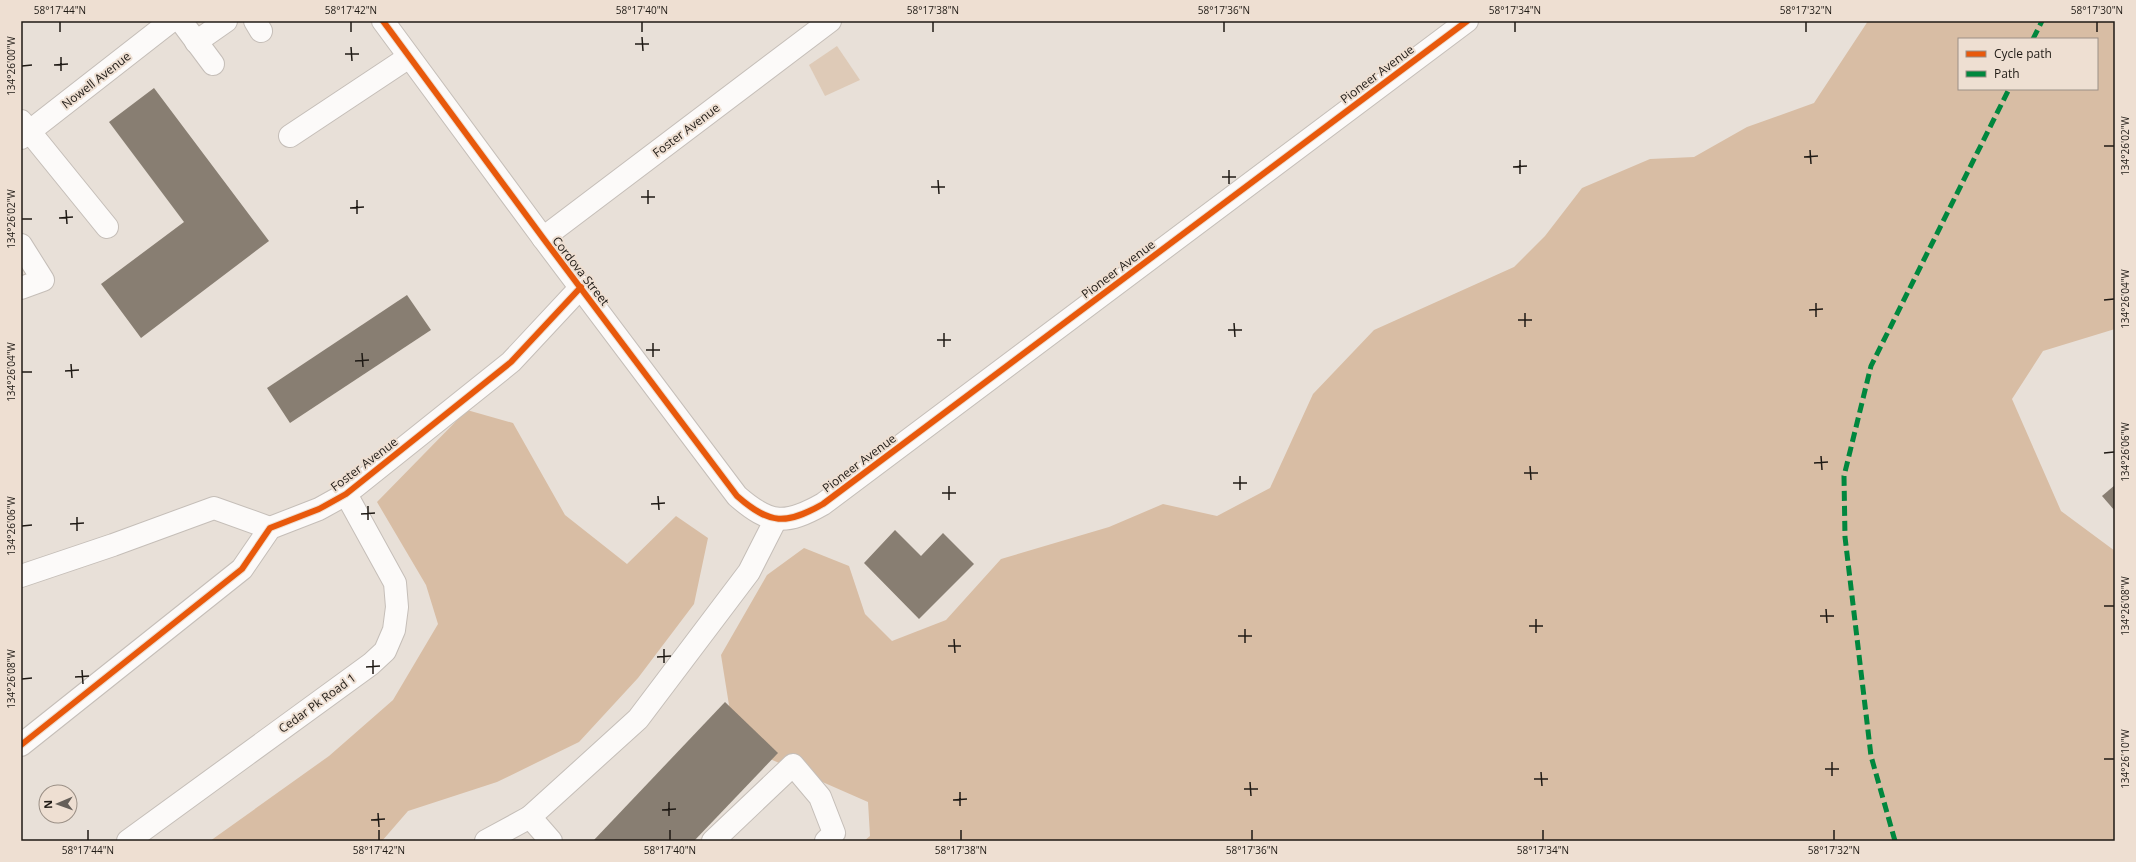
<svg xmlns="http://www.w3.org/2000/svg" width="2136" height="862" viewBox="0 0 2136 862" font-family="'Open Sans',sans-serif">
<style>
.green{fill:#decab7}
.forest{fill:#d8bda4;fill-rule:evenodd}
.building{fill:#887e72}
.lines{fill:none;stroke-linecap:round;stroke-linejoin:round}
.minor-casing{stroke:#c5beb8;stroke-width:24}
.minor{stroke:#fcfaf9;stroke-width:22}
.quiet{stroke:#00873e;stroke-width:5;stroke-dasharray:10 5;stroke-linecap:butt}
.cycleway-casing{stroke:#eedfd2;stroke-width:8}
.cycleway{stroke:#e8590c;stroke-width:6}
.ticks{fill:none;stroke:#1f1a15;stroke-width:1.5}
.labels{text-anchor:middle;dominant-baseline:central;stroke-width:4;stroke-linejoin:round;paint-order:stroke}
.street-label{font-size:12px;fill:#1f1a15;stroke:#eedfd2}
.neatline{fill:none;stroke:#1f1a15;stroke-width:1.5}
.ticks-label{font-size:10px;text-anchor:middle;fill:#1f1a15}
</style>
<rect width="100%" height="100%" fill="#e8e0d8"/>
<polygon class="green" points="837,46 860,80 825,96 809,65"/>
<g class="forest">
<path d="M 1868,21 L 2115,21 L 2115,329 L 2043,351 L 2012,399 L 2061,511 L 2115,551 L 2115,841 L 864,841 L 870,836 L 868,802 L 761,755 L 732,724 L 721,655 L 767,575 L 804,548 L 849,566 L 865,614 L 892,641 L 946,620 L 1001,559 L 1109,527 L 1163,504 L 1217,516 L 1270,488 L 1313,394 L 1374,330 L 1514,267 L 1545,236 L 1582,188 L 1650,159 L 1694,157 L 1747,127 L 1814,103 ZM 1959,39 L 2097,39 L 2097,89 L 1959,89 Z"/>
<polygon points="467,410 513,423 565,515 627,564 676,516 708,538 694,604 638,678 579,742 497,782 408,811 382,841 210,841 329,756 393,700 438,624 426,585 377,502"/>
</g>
<g class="building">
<polygon points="154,88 269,241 141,338 101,284 184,222 109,122"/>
<polygon points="407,295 431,330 290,423 267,388"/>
<polygon points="2115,485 2115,511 2102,496"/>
<polygon points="895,530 921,556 943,533 974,564 919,619 864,563"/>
<polygon points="725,702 778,753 694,841 593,841"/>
</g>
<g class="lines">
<defs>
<g id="minor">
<polyline points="181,21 213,64"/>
<polyline points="255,21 261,31"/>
<path d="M 383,21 L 543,238 L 737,496 C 770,525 786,525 823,504 L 1467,21"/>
<polyline points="196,42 226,21"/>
<polyline points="21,121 107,227"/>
<polyline points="290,136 409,57"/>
<polyline points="21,138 171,21"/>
<polyline points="543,238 830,21"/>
<polyline points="21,245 43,280 21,288"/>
<polyline points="21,576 113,545 214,508 270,528"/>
<polyline points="21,745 242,569 270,528 319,509 346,494 511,362 581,287"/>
<polyline points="128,841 371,664 385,651 394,630 397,607 395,583 346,494"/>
<polyline points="486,841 530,817"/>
<polyline points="551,841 530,817 638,719 749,572 776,519"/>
<polyline points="713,841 793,765 820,797 834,833 826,841"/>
</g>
</defs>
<use href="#minor" class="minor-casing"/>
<use href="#minor" class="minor"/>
<g class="quiet">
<polyline points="2033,39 2042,21"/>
<polyline points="1895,841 1871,756 1845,537 1844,476 1871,366 2009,89"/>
</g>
<defs>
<g id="cycleway">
<path d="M 383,21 L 543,238 L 737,496 C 770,525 786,525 823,504 L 1467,21"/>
<polyline points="21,745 242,569 270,528 319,509 346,494 511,362 581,287"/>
</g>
</defs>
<use href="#cycleway" class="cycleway-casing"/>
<use href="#cycleway" class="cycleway"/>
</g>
<path class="ticks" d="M 60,22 L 60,32M 351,22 L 351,32M 642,22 L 642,32M 933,22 L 933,32M 1224,22 L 1224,32M 1515,22 L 1515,32M 1806,22 L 1806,32M 2097,22 L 2097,32M 642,37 L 643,51M 635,44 L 649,44M 351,47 L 352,61M 345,54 L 359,54M 61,57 L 61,71M 54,65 L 68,64M 22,66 L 32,65M 2104,146 L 2114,146M 1810,150 L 1811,164M 1804,157 L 1818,156M 1520,160 L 1520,174M 1513,167 L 1527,166M 1229,170 L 1229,184M 1222,177 L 1236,177M 938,180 L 939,194M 931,187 L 945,187M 648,190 L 648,204M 641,197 L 655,197M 357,200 L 357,214M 350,208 L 364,207M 66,210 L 67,224M 59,218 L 73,217M 22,219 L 32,219M 2104,300 L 2114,299M 1816,303 L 1816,317M 1809,310 L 1823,309M 1525,313 L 1525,327M 1518,320 L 1532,320M 1234,323 L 1235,337M 1228,330 L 1242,330M 944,333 L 944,347M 937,340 L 951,340M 653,343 L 653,357M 646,350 L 660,350M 362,353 L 363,367M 355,361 L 369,360M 71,364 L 72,378M 65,371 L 79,370M 22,372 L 32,372M 2104,453 L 2114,452M 1821,456 L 1822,470M 1814,463 L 1828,462M 1530,466 L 1531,480M 1524,473 L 1538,473M 1240,476 L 1240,490M 1233,483 L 1247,483M 949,486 L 949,500M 942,493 L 956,493M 658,496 L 659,510M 651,504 L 665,503M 368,506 L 368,520M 361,514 L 375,513M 77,517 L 77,531M 70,524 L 84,523M 22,526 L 32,525M 2104,606 L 2114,606M 1826,609 L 1827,623M 1820,616 L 1834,616M 1536,619 L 1536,633M 1529,626 L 1543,626M 1245,629 L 1245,643M 1238,636 L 1252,636M 954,639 L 955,653M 948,646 L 961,646M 664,649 L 664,663M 657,657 L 671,656M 373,660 L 373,674M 366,667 L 380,666M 82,670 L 83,684M 75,677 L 89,676M 22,679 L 32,678M 2104,759 L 2114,759M 1832,762 L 1832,776M 1825,769 L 1839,769M 1541,772 L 1542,786M 1534,779 L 1548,779M 1250,782 L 1251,796M 1244,789 L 1258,789M 960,792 L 960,806M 953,800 L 967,799M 669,802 L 669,816M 662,810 L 676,809M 378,813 L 379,827M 371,820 L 385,819M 88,830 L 88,840M 379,830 L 379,840M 670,830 L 670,840M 961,830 L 961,840M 1252,830 L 1252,840M 1543,830 L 1543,840M 1834,830 L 1834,840"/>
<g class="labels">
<g class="street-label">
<text transform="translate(1377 74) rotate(-37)">Pioneer Avenue</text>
<text transform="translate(96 80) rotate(-38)">Nowell Avenue</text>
<text transform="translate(686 130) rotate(-37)">Foster Avenue</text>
<text transform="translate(1118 269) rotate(-37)">Pioneer Avenue</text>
<text transform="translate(581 271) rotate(52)">Cordova Street</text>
<text transform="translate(859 463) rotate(-37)">Pioneer Avenue</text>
<text transform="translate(364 464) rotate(-37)">Foster Avenue</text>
<text transform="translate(317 703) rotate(-36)">Cedar Pk Road 1</text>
</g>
</g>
<rect width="2136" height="862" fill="none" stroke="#eedfd2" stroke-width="44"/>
<rect x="1958" y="38" width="140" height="52" fill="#eedfd2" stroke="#9b9086"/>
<rect x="1966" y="51" width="20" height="6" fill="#e8590c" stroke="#9b9086"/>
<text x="1994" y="58" font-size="12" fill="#1f1a15">Cycle path</text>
<rect x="1966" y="71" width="20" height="6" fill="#00873e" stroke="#9b9086"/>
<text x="1994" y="78" font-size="12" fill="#1f1a15">Path</text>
<g transform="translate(58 804) rotate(268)"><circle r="19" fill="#eedfd2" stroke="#9b9086"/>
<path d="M0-3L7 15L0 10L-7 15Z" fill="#655f59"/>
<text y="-6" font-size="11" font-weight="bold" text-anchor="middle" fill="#1f1a15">N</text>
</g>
<rect x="22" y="22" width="2092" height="818" class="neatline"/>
<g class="ticks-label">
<text x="60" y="14">58°17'44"N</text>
<text x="351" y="14">58°17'42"N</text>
<text x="642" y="14">58°17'40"N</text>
<text x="933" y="14">58°17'38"N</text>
<text x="1224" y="14">58°17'36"N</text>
<text x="1515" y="14">58°17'34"N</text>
<text x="1806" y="14">58°17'32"N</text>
<text x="2097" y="14">58°17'30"N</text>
<text transform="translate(11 66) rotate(-90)" y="4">134°26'00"W</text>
<text transform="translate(2125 146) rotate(-90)" y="4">134°26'02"W</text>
<text transform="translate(11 219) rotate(-90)" y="4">134°26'02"W</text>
<text transform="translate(2125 299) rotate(-90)" y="4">134°26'04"W</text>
<text transform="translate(11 372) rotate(-90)" y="4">134°26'04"W</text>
<text transform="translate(2125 452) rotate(-90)" y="4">134°26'06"W</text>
<text transform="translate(11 526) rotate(-90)" y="4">134°26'06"W</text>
<text transform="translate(2125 606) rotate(-90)" y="4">134°26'08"W</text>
<text transform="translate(11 679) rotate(-90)" y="4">134°26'08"W</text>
<text transform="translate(2125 759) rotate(-90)" y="4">134°26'10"W</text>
<text x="88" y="854">58°17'44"N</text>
<text x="379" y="854">58°17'42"N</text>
<text x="670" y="854">58°17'40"N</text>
<text x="961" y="854">58°17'38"N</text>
<text x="1252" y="854">58°17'36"N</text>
<text x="1543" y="854">58°17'34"N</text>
<text x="1834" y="854">58°17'32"N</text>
</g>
</svg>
